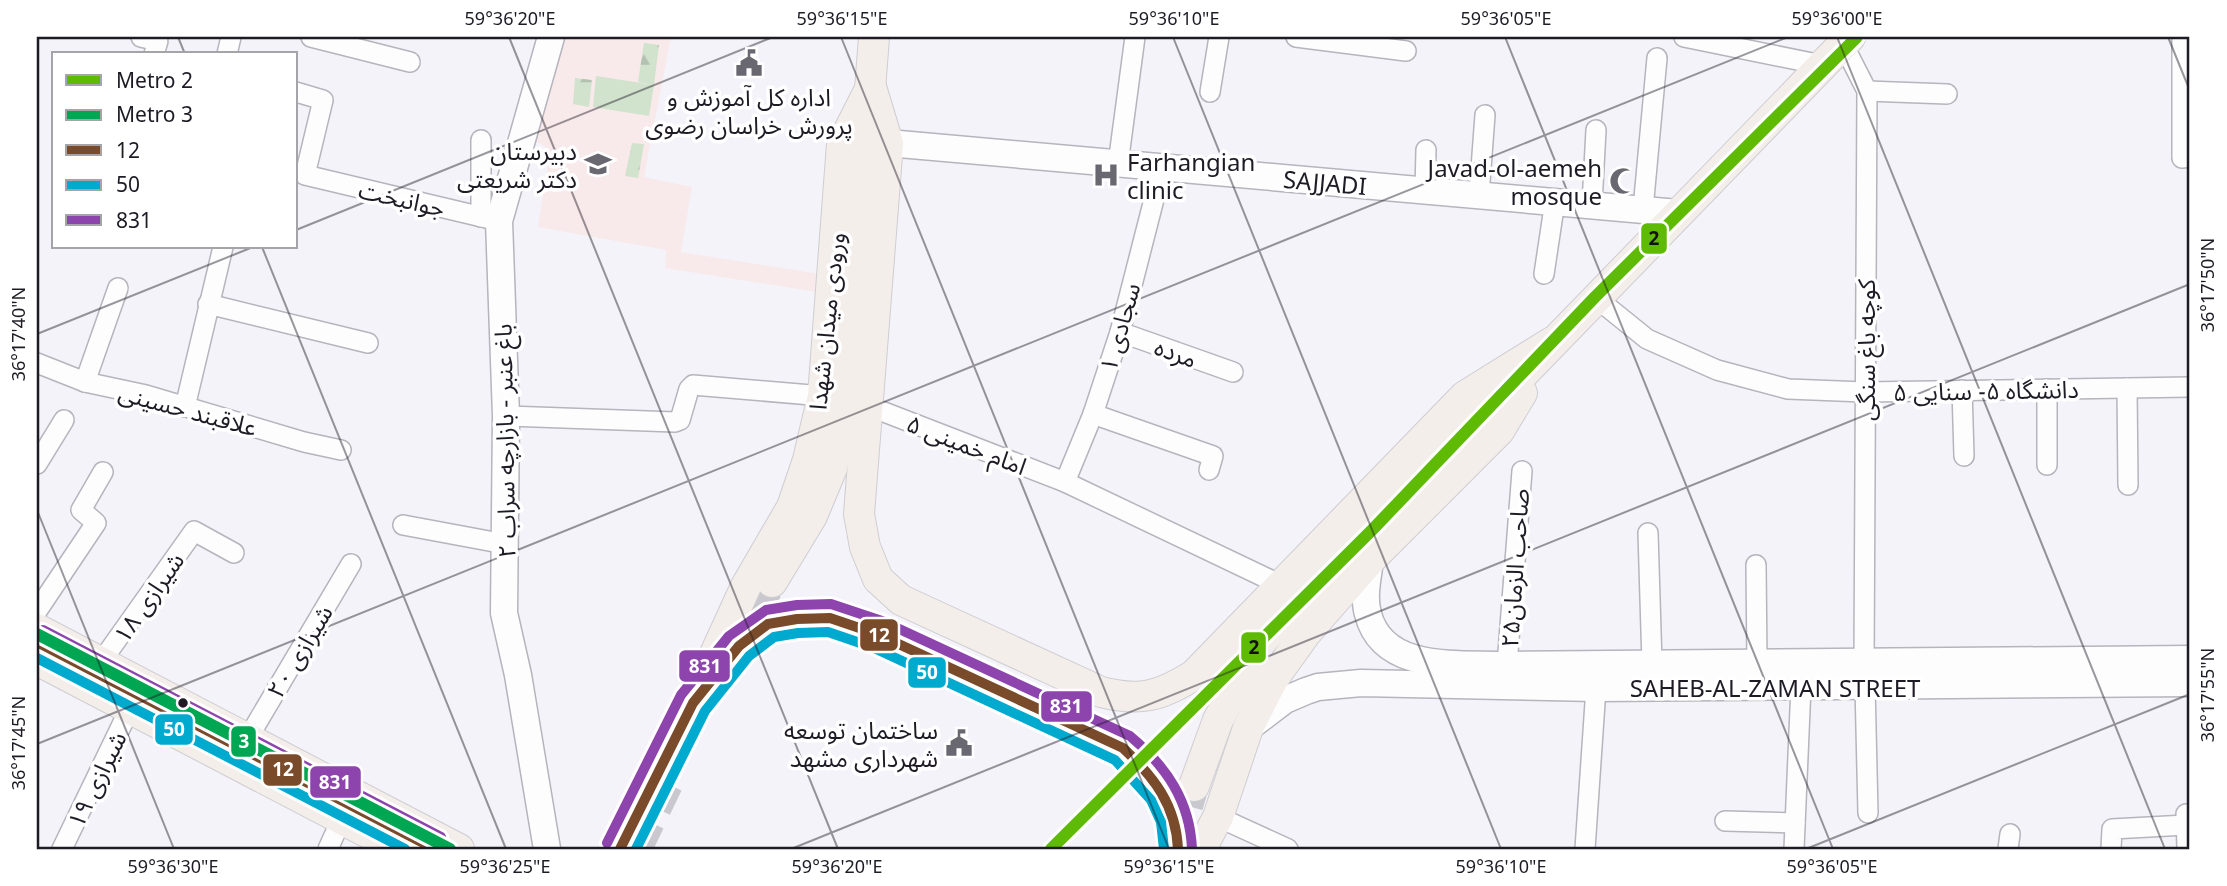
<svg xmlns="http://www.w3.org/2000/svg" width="2227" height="886" viewBox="0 0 2227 886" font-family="'Noto Sans','Noto Sans Arabic',sans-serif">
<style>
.education{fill:#f8eaea}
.forest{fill:url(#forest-firs)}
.garden{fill:#d1e2cd}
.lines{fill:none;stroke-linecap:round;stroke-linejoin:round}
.primary-tunnel{stroke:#c9c8cf;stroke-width:30;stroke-dasharray:30 15;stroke-linecap:butt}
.street-casing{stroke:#b6b4bc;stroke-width:22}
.secondary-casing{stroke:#b6b4bc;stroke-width:29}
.primary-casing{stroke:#cecdd1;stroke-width:32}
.street{stroke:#fdfdfe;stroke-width:19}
.secondary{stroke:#fdfdfe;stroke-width:26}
.primary{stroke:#f4eeeb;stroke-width:30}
.bus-1-casing{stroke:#fff;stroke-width:16}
.bus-2-casing{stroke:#fff;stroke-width:16}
.bus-3-casing{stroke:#fff;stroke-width:16}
.bus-1{stroke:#7a4b2a;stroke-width:10}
.bus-2{stroke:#00a9ce;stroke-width:10}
.bus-3{stroke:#8e44ad;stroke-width:10}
.metro-1-casing{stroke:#fff;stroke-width:18}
.metro-2-casing{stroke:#fff;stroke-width:18}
.metro-1{stroke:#5fba04;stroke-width:12}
.metro-2{stroke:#00a651;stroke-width:12}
.ticks{fill:none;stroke:#1e1b25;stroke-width:2;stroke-opacity:0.45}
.bus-dot{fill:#1e1b25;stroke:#fff;stroke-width:2.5}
.labels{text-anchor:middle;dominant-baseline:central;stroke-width:7;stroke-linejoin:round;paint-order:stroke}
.poi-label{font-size:24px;fill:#1e1b25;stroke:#fff;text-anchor:end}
.street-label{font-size:24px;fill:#1e1b25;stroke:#fff}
.line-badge{stroke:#fff;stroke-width:2.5}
.badge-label{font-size:19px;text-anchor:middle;font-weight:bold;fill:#fff}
.pale-badge-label{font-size:19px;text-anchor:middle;font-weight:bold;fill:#111}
.neatline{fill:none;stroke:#1e1b25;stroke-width:2.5}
.ticks-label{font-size:18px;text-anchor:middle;fill:#1e1b25}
</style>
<defs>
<pattern id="forest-firs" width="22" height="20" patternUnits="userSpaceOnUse" patternTransform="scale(1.75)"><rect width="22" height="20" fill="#d1e2cd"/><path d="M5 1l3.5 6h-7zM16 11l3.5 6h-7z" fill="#b3c1b0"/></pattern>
</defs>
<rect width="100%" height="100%" fill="#f4f3f9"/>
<polygon class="education" points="557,37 671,37 644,177 692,187 681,252 820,274 817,292 665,268 666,250 538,227 550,150 531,138"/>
<g class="forest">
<polygon points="644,43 659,45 654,85 638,82"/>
<polygon points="575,78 592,80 589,107 573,104"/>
<polygon points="632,143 644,144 638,178 625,176"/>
</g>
<polygon class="garden" points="596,76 654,85 649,116 593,107"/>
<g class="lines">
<g class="primary-tunnel">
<polyline points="730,654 772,582"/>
<polyline points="637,849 668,784"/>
<polyline points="1175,849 1194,786"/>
</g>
<defs>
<g id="street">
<polyline points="141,37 158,41 154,54"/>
<polyline points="311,37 410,62"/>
<polyline points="1296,37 1406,51"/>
<polyline points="1684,37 1822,65"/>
<polyline points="2182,37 2182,158 2190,157"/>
<polyline points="1843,44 1867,91 1864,662"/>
<polyline points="227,54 231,37"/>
<polyline points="1867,91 1947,94"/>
<polyline points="296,92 323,100 305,175 499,221"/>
<polyline points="1210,92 1219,37"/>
<polyline points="1118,164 1135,37"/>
<polyline points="1425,190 1426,150"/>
<polyline points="1479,195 1485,115"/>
<polyline points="1592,204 1596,130"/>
<polyline points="1643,209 1657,58"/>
<polyline points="481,217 481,140"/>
<polyline points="1544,274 1555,201"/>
<polyline points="1595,297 1647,339 1717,370 1788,389 1864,392 2190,387"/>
<polyline points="208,304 368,343"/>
<polyline points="1120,332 1233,372"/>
<polyline points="37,363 85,382 146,395 304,442 341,450"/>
<polyline points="85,382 118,288"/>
<polyline points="2127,388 2128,485"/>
<polyline points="1962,390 1964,456"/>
<polyline points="185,407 223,247"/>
<polyline points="869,409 884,412 1065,482 1281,585"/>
<polyline points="1093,414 1213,456 1209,470"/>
<polyline points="506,416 675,422 680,420 689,389 693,385 823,396"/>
<polyline points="37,464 64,420"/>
<polyline points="2047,465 2047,389"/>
<polyline points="1065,482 1093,414 1120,332 1162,168"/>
<polyline points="403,525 505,544"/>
<polyline points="1648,533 1652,664"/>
<polyline points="1756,565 1757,663"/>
<polyline points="37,611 96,523 81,510 103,472"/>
<polyline points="101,662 194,531 234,553"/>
<polyline points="1507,665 1522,471"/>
<polyline points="1865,686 1868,813"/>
<polyline points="248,738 351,564"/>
<polyline points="2186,814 2187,849"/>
<polyline points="1218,817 1288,849"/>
<polyline points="1725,821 1795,823"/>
<polyline points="62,849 130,708"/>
<polyline points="328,849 342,818"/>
<polyline points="1585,849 1596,688"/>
<polyline points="1794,849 1801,686"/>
<polyline points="2008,849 2010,834"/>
<polyline points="2111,849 2112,829 2186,825"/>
</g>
<g id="secondary">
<polyline points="888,143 1678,213"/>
<path d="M 1370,560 C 1368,577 1363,597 1368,614 C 1383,673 1459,663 1507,665 L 2190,659"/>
<polyline points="1248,728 1285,700 1306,691 1318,687 1361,683 1596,688 2190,683"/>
<polyline points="547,849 518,675 504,613 506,416 499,221 551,37"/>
</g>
<g id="primary">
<path d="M 871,87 L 888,143 L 859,514 L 865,547 L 878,579 L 901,600 L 1101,692 C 1140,702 1161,696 1194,675 L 1465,396 L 1552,342"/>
<polyline points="772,582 812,516 832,468 846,407 874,37"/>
<polyline points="37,629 459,849"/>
<polyline points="37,660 399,849"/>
<polyline points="709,667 746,586 792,507 808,460 823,396 842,144 871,87"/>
<polyline points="1194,786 1218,720 1261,642 1307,593 1494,404 1850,37"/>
<path d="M 620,849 L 693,703 L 739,646 L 768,624 L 797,619 L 830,618 L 877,634 L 1123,748 C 1153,776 1180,805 1178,849"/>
<polyline points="1201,849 1218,817 1248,728 1273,679 1306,633 1370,560 1499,431 1522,393"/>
</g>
</defs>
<use href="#street" class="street-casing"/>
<use href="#secondary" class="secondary-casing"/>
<use href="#primary" class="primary-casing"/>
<use href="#street" class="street"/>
<use href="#secondary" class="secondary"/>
<use href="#primary" class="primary"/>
<defs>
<g id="bus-1">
<polyline points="37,642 435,849"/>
<path d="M 620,849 L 693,703 L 739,646 L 768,624 L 797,619 L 830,618 L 877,634 L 1123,748 C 1154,777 1176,805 1178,849"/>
</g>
<g id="bus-2">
<polyline points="37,658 405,849"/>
<polyline points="636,849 705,711 749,656 774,637 798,633 828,632 872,647 1115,760 1151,800 1161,822 1164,849"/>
</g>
<g id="bus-3">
<polyline points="43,630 441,837"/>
<path d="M 607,843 L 681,695 L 729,636 L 766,610 L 797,605 L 831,604 L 882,621 L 1130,736 C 1166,766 1190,801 1192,849"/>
</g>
</defs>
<use href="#bus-1" class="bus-1-casing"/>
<use href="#bus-2" class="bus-2-casing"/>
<use href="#bus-3" class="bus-3-casing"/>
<use href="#bus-1" class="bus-1"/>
<use href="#bus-2" class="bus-2"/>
<use href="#bus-3" class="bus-3"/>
<defs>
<polyline id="metro-1" points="1051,849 1373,529 1595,297 1857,37"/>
<polyline id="metro-2" points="37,634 450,849"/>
</defs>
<use href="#metro-1" class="metro-1-casing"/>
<use href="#metro-2" class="metro-2-casing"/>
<use href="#metro-1" class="metro-1"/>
<use href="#metro-2" class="metro-2"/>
</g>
<path class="ticks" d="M 178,37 L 185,54M 509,37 L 838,849M 841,37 L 1169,849M 1173,37 L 1501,849M 1505,37 L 1833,849M 1837,37 L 2165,849M 2168,37 L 2190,91M 296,230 L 773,37M 262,247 L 506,849M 37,334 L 253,247M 37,510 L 174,849M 37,744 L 1788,37M 791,849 L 2190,284M 1806,849 L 2190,694"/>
<defs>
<symbol id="civic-bare" viewBox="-9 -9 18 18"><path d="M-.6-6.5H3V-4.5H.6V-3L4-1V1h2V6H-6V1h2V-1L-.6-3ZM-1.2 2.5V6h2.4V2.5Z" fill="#69676f" stroke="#fff" stroke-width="2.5" paint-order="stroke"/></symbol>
<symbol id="school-bare" viewBox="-9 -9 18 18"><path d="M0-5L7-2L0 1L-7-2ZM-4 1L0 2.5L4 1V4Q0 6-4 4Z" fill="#69676f" stroke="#fff" stroke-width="2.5" paint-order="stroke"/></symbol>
<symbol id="hospital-bare" viewBox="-9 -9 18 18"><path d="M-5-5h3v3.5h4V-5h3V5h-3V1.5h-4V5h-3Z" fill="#69676f" stroke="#fff" stroke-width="2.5" paint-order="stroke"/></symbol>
<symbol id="mosque-bare" viewBox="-9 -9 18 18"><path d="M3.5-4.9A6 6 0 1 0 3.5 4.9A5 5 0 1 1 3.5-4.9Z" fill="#69676f" stroke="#fff" stroke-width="2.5" paint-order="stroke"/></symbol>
</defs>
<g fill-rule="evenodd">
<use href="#civic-bare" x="730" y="44" width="38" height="38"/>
<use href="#school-bare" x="579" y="145" width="38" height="38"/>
<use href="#hospital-bare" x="1087" y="156" width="38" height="38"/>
<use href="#mosque-bare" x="1604" y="162" width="38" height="38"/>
<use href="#civic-bare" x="940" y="724" width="38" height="38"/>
</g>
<circle class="bus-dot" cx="183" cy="703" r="6"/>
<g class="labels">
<g class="poi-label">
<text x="749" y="96" text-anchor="middle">اداره کل آموزش و<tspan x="749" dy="28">پرورش خراسان رضوی</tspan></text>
<text x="577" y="150">دبیرستان<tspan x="577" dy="28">دکتر شریعتی</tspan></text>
<text x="1127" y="161" text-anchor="start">Farhangian<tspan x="1127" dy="28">clinic</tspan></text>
<text x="1602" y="167">Javad-ol-aemeh<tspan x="1602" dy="28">mosque</tspan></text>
<text x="938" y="729">ساختمان توسعه<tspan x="938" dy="28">شهرداری مشهد</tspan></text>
</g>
<g class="street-label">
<text transform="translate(1325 182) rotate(5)">SAJJADI</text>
<text transform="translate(402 198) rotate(13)">جوانبخت</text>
<text transform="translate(826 321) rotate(-84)">ورودی میدان شهدا</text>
<text transform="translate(1119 327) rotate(-74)">سجادی ۱</text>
<text transform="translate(1865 350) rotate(-90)">کوچه باغ سنگی</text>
<text transform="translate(1176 352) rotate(20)">مرده</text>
<text transform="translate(1986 390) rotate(-1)">دانشگاه ۵- سنایی ۵</text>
<text transform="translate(188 409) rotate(15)">علاقبند حسینی</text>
<text transform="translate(504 441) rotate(-91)">باغ عنبر - بازارچه سراب ۲</text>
<text transform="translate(967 444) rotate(21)">امام خمینی ۵</text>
<text transform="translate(1514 568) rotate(-86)">صاحب الزمان۲۵</text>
<text transform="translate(148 597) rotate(-55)">شیرازی ۱۸</text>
<text transform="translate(299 651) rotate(-59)">شیرازی ۲۰</text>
<text x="1775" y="687">SAHEB-AL-ZAMAN STREET</text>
<text transform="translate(96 779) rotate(-64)">شیرازی ۱۹</text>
</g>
</g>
<g class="line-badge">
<rect x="1640" y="222" width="28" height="33" rx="7" fill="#5fba04"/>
<rect x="859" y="618" width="40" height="34" rx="7" fill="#7a4b2a"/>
<rect x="1240" y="631" width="27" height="33" rx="7" fill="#5fba04"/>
<rect x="678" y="649" width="53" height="34" rx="7" fill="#8e44ad"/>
<rect x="907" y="656" width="40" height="33" rx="7" fill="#00a9ce"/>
<rect x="1040" y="690" width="53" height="33" rx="7" fill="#8e44ad"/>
<rect x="154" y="713" width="40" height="33" rx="7" fill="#00a9ce"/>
<rect x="230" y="725" width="27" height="33" rx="7" fill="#00a651"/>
<rect x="262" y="753" width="41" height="34" rx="7" fill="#7a4b2a"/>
<rect x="309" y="765" width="53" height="34" rx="7" fill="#8e44ad"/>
</g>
<g class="badge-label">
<text x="879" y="642">12</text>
<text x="705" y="673">831</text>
<text x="927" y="679">50</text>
<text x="1066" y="713">831</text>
<text x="174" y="736">50</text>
<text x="244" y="748">3</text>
<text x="283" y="776">12</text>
<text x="335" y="789">831</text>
</g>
<g class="pale-badge-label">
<text x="1654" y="245">2</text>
<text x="1254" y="654">2</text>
</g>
<rect width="2227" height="886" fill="none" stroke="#ffffff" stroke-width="77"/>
<rect x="52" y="52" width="245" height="196" fill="#ffffff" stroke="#a5a4a8" stroke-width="2"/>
<rect x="66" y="75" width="35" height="10" fill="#5fba04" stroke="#a5a4a8" stroke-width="2"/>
<text x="116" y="88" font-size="21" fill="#1e1b25">Metro 2</text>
<rect x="66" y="110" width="35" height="10" fill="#00a651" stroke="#a5a4a8" stroke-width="2"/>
<text x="116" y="122" font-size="21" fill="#1e1b25">Metro 3</text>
<rect x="66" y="145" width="35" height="10" fill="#7a4b2a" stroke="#a5a4a8" stroke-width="2"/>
<text x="116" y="158" font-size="21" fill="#1e1b25">12</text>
<rect x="66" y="180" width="35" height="10" fill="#00a9ce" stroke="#a5a4a8" stroke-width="2"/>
<text x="116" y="192" font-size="21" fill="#1e1b25">50</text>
<rect x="66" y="215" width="35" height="10" fill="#8e44ad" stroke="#a5a4a8" stroke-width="2"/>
<text x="116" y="228" font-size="21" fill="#1e1b25">831</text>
<rect x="38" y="38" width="2150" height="810" class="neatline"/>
<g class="ticks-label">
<text x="510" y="25">59°36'20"E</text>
<text x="842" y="25">59°36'15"E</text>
<text x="1174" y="25">59°36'10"E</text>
<text x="1506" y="25">59°36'05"E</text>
<text x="1837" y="25">59°36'00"E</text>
<text transform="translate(2208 285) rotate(-90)" y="6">36°17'50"N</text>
<text transform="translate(19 334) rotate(-90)" y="6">36°17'40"N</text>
<text transform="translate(2208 695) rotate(-90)" y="6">36°17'55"N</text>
<text transform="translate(19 743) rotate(-90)" y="6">36°17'45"N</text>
<text x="173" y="873">59°36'30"E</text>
<text x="505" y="873">59°36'25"E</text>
<text x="837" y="873">59°36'20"E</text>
<text x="1169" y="873">59°36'15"E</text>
<text x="1501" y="873">59°36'10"E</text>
<text x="1832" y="873">59°36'05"E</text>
</g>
</svg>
